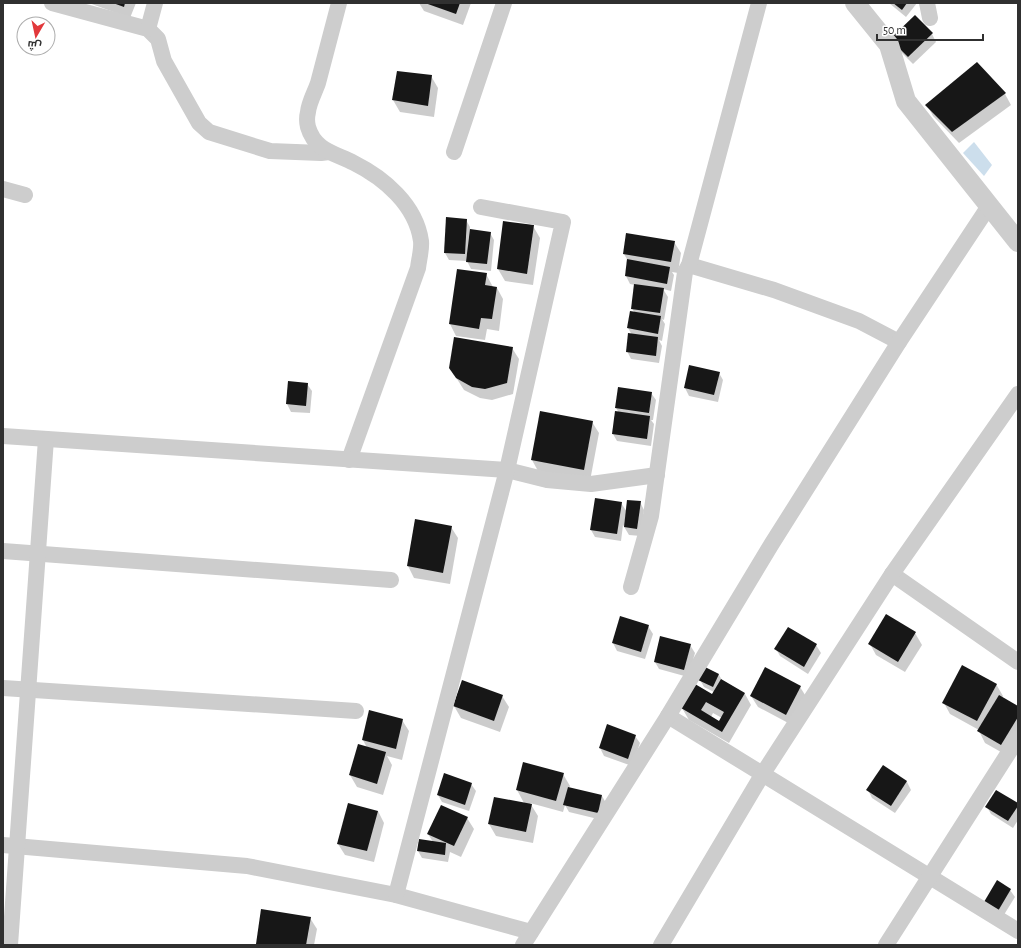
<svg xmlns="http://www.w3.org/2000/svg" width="1021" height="948" viewBox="0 0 1021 948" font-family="'Alegreya Sans',Cairo,sans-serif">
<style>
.water{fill:#ccdeec}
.shadow{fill:#0003;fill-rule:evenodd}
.building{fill:#171717;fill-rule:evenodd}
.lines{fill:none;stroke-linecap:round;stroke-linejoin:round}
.minor{stroke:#cdcdcd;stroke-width:16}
.tertiary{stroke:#cdcdcd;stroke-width:20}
</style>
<rect width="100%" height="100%" fill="#fff"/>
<polygon class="water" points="974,142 992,165 984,176 963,153"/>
<g class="shadow">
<polygon points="89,3 136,3 130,18"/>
<polygon points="419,3 471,3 463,25 424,11"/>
<polygon points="889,3 917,3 906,17"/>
<polygon points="915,17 932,34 936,42 913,64 896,47"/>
<polygon points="977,64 1005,94 1011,105 959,143 933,116 927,105"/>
<polygon points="431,76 438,88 434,117 400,112 393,100"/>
<polygon points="466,220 470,227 470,230 490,233 494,240 491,271 471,269 467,261 449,260 445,253"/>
<polygon points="504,222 533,226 540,238 533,285 505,281 498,269"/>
<polygon points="674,242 681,253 678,273 672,272 674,275 671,291 663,289 668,297 664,320 662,319 665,324 662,341 659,340 662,346 659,363 631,359 627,351 632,335 628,328 634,312 632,308 635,285 630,284 626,276 628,261 624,254"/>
<polygon points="486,274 493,287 497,288 503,299 499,331 487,329 485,340 456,336 450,324"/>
<polygon points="512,348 519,359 513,394 492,400 480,398 464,390 450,368"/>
<polygon points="690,366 719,373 723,380 718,402 689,396 685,388"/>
<polygon points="307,384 312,391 310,413 291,412 287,404"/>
<polygon points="651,393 656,400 653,420 651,420 654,424 651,446 617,441 613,434 619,413 616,408"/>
<polygon points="592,422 599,433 590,481 538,471 532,460"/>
<polygon points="640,502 644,510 641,536 629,535 623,525 621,541 595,537 591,530 621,503 627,512"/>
<polygon points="416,520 451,527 458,538 450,584 414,578 408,566"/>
<polygon points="621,618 648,626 653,634 645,659 617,651 613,643"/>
<polygon points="788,628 816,645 821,653 808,674 780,656 776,649"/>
<polygon points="915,633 922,645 905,672 876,655 870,644"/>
<polygon points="690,645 695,653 688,677 659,669 655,662"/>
<path d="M 706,668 L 719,675 L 722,680 L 745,694 L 751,705 L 729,743 L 689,720 L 682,708 L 712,696 L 714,692 L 704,687 L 700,680 ZM 713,713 L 722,718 L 719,722 L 711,717 Z"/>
<polygon points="996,684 1003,696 1002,698 1018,708 1018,739 1008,756 985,743 979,731 979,730 950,714 944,703"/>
<polygon points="800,687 807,698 792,725 758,707 751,696"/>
<polygon points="502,696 509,707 500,732 461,718 454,706"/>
<polygon points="402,720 409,731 402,760 387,756 392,765 383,795 357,787 350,775 367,748 363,740"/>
<polygon points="635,736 640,743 632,766 604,756 600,748"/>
<polygon points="884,767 907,782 911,790 895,813 872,798 868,790"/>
<polygon points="563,774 570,786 569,788 602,796 606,803 602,820 569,812 565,805 563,812 530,803 538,816 533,843 496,836 489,824 495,798 524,803 517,790"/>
<polygon points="471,784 476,791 469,811 442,802 438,795"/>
<polygon points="1018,805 1018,820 1013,828 991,814 987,807"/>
<polygon points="378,811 384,823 374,862 345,855 338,844"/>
<polygon points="467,818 474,829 461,857 450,852 448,862 422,858 418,851 433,842 428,834"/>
<polygon points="1010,890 1015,897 1002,918 989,909"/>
<polygon points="310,918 317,929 314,945 257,944"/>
</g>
<g class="building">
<polygon points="113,3 125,3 124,7"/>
<polygon points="425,3 460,3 456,14"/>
<polygon points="893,3 907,3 902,10"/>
<polygon points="915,15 933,33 908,57 890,39"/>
<polygon points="977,62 1006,93 952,132 925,105"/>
<polygon points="397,71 432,75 428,106 392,100"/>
<polygon points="446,217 467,219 465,254 444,253"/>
<polygon points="503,221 534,225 527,274 497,269"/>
<polygon points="470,229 491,232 487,264 466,262"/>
<polygon points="626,233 675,241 671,262 623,254"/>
<polygon points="627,259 670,267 667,284 625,276"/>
<polygon points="457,269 487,273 485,285 497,287 492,319 481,318 479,329 449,324"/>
<polygon points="634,284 664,288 660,313 631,309"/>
<polygon points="630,311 661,316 658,334 627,328"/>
<polygon points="628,333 658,337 656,356 626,352"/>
<polygon points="454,337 513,347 507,383 485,389 472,387 456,378 449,368"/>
<polygon points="689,365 720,372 714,395 684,388"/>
<polygon points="288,381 308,383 306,406 286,404"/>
<polygon points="618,387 652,392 649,413 615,408"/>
<polygon points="540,411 593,421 584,470 531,460"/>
<polygon points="615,411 650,416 647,439 612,434"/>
<polygon points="595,498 622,502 617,534 590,530"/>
<polygon points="627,500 641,501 637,529 624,527"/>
<polygon points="415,519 452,526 443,573 407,566"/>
<polygon points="886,614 916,632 898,662 868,644"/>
<polygon points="620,616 649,625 641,652 612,643"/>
<polygon points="788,627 817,644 804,667 774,649"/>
<polygon points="660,636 691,644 684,670 654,662"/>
<polygon points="962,665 997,684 977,721 942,703"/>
<polygon points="705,667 719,674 713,687 698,680"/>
<polygon points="765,667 801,686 786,715 750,696"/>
<path d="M 721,679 L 745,693 L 722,732 L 681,708 L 695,684 L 712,694 ZM 706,702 L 724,712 L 719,721 L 701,710 Z"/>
<polygon points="462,680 503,695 494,721 453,706"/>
<polygon points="999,695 1018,706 1018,717 1001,745 977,731"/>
<polygon points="369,710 403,719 396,749 362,740"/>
<polygon points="607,724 636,735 628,759 599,748"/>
<polygon points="358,744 386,752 377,784 349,775"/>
<polygon points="523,762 564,773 556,801 516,790"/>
<polygon points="883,765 907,781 891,806 866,790"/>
<polygon points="444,773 472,783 465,805 437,795"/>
<polygon points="568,787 602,795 598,813 563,805"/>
<polygon points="996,790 1018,803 1018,806 1008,821 985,807"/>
<polygon points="494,797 532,804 526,832 488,824"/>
<polygon points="348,803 378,811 367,851 337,844"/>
<polygon points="441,805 468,817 454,846 427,834"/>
<polygon points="419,839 446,843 445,855 417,851"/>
<polygon points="997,880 1011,889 998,911 984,902"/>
<polygon points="261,909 311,917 306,945 256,944"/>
</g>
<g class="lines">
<g class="minor">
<polyline points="52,3 148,29 158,39 164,61 199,123 209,132 270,151 321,153 329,152"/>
<path d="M 339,3 C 332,30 325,56 318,83 C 315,92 309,102 308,112 C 307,116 307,123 308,127 C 315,151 335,153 354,163 C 384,178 416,205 421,241 C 422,249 419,259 418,268 L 349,460"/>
<polyline points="927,3 930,18"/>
<polyline points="148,29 155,3"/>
<polyline points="454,152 504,3"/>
<polyline points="3,189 25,195"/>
<polyline points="689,265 774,290 859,321 899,342"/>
<polyline points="3,436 507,470 547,480 591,484 657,475"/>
<polyline points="3,551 391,580"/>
<polyline points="892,574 1018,662"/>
<polyline points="631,587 651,516 685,272 689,265 759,3"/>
<polyline points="3,688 356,711"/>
<polyline points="668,716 1018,931"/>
<polyline points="3,845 247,866 396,895 531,932"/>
<polyline points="396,895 507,470 563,222 481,207"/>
<polyline points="10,945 46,439"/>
<polyline points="523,945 668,716 771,545 899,342 989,206"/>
<polyline points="661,945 762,775 892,574 1018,394"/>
<polyline points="886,945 1018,738"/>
</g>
<polyline class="tertiary" points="855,3 889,45 906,101 1018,242"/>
</g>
<rect width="1021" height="948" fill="none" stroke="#303030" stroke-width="8"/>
<g transform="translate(36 36) rotate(189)"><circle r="19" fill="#ffffff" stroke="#acacac"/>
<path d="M0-3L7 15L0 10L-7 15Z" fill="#e2383b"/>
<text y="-6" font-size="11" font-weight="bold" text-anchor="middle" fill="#303030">ش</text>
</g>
<path d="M877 34v6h106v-6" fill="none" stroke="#303030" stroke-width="2"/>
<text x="883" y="34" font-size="12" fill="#303030" stroke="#ffffff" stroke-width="3" paint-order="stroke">50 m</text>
</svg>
